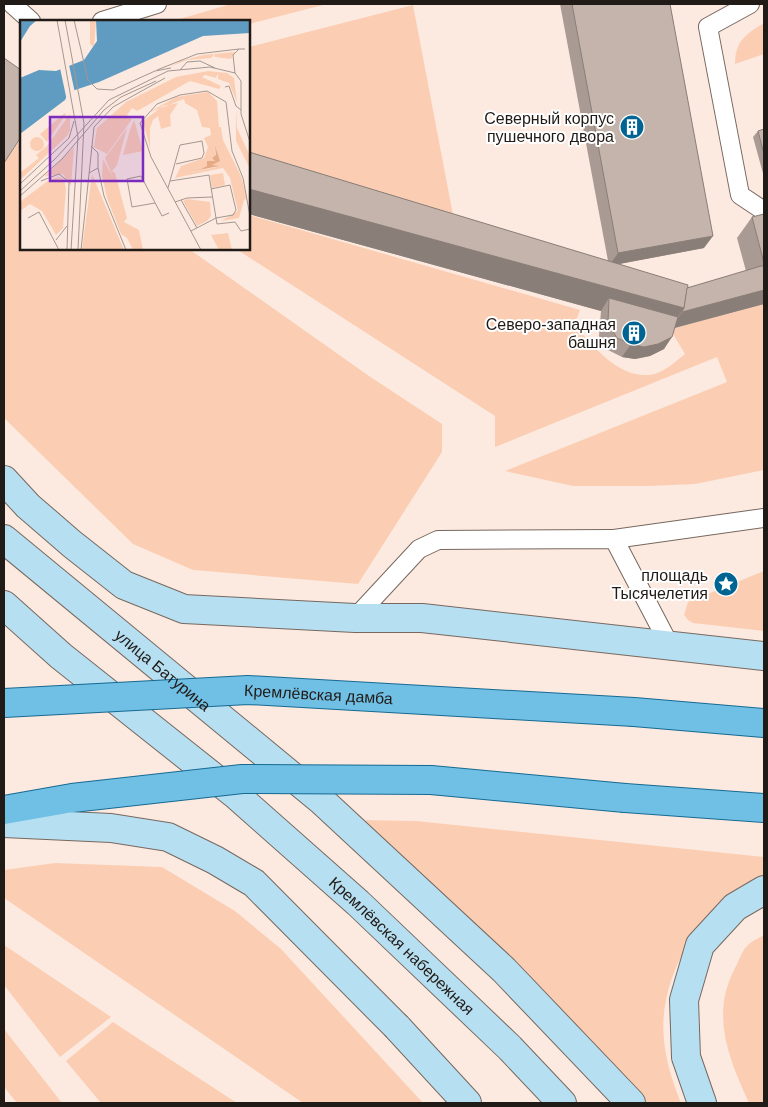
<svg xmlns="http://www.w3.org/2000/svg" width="768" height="1107" viewBox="0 0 768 1107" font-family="Arial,sans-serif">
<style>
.green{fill:#fbceb4}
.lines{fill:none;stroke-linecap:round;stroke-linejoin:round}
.service-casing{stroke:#77685f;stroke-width:20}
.secondary-casing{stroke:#77685f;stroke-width:30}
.primary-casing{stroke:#166a92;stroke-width:30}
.service{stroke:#fff;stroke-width:18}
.secondary{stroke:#b7dff2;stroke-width:28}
.primary{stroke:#70bfe5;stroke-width:28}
.secondary-bridge-casing{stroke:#77685f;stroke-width:30;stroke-linecap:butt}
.primary-bridge-casing{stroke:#166a92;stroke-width:30;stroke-linecap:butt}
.secondary-bridge{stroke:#b7dff2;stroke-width:28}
.primary-bridge{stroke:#70bfe5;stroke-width:28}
.wall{fill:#a99b93}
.shaded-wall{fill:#8a7e78}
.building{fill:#c5b4ab;stroke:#8a7e78}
.labels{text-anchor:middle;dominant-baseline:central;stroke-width:4;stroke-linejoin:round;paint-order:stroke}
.poi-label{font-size:16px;fill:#211b17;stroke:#fff;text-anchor:end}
.street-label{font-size:16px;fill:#211b17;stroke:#fff}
.inset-road{fill:none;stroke:#a49790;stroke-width:1}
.view{fill:#7b2cbf;fill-opacity:0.15;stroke:#7b2cbf;stroke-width:2.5}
.inset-edge{fill:none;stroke:#211b17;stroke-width:2.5}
</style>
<rect width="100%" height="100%" fill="#fceae0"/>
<g class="green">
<polygon points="231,4 327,4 249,24 249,21 173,21"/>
<polygon points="413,5 458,241 249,178 249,47"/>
<path d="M 764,23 L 764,54 L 735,64 C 735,41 746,34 764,23 Z"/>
<polygon points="21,139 21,249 189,249 369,376 442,424 442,452 358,584 193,570 133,544 4,418 4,163"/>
<path d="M 249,215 L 580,310 L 574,325 C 594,346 616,377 649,375 C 662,374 675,362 685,354 L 670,329 L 764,304 L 764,470 L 695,484 L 648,486 L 573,486 L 505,471 L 727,382 L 717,357 L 495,447 L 495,416 L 236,249 L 249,249 Z"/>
<polygon points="764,571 764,631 693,623 688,620 684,615 688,602"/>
<path d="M 358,820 L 416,821 L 764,857 L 764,883 L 685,950 C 679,959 676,968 672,978 C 656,1023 664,1061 681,1103 L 642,1103 Z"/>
<polygon points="55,863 162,867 235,911 281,949 423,1103 303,1103 4,898 4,870"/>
<path d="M 764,935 L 764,1103 L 749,1103 C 729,1059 710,1015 735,968 C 739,961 742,950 748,945 C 752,941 759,938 764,935 Z"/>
<polygon points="4,945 111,1017 60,1057 4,985"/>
<polygon points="113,1022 122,1028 237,1103 101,1103 66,1061"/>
<polygon points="4,1029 62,1103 17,1103 4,1087"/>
</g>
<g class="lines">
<defs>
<g id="service">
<polyline points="12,4 31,21"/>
<polyline points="750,4 708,27 740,195 764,211"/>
<polyline points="102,21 157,4"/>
<polyline points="614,539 764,518"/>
<polyline points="355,618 419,549 438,540 614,539 670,646"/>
</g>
<g id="secondary">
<polyline points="4,480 28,506 72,544 124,585 184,609 355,618 422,618 764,656"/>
<path id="s1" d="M 4,539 L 322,801 L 504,970 L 631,1103"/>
<path id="s2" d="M 4,605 L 61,656 L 236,795 L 358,903 L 510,1048 L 562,1103"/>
<polyline points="397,1027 467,1103"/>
<polyline points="702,1103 686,1057 684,1000 700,945 735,907 764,890"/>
</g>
<g id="primary">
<polyline points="634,712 764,723"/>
<polyline points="625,798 764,808"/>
</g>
</defs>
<use href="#service" class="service-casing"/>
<use href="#secondary" class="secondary-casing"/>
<use href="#primary" class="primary-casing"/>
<use href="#service" class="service"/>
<use href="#secondary" class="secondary"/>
<use href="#primary" class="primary"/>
<defs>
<polyline id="secondary-bridge" points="4,823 111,828 168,837 215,860 254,883 397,1027"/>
<g id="primary-bridge">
<path id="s3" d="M 4,703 L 248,690 L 634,712"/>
<polyline points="4,810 72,798 242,779 431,780 625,798"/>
</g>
</defs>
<use href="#secondary-bridge" class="secondary-bridge-casing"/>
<use href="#primary-bridge" class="primary-bridge-casing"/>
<use href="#secondary-bridge" class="secondary-bridge"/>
<use href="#primary-bridge" class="primary-bridge"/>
</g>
<g class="wall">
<polygon points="560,4 670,4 704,248 618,264 687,288 746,271 737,238 752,217 764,214 764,304 675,328 664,349 650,356 635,359 622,357 608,350 599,336 601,311 249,214 249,152 608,261"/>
<polygon points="764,129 764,177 753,137 758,131"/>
</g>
<g class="shaded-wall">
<polygon points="249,189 684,308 670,329 609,298 601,311 249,214"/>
<polygon points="713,236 704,248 609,266 618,253"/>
<polygon points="764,290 764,304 670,329 682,312"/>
<polygon points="672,337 664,349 650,356 635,359 622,357 631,344"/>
</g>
<g class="building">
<polygon points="572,4 670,4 713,236 618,253"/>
<polygon points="4,58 21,70 21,137 4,163"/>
<polygon points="764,129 764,154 758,131"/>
<polygon points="249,152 688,285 684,308 249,189"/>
<polygon points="764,214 764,263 752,217"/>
<polygon points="761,266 764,266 764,290 682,312 684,308 687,288"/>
<polygon points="609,298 678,317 672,337 658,344 644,347 631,344 617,338 608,323"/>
</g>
<defs>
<symbol id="building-disc" viewBox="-11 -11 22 22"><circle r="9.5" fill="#006493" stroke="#fff"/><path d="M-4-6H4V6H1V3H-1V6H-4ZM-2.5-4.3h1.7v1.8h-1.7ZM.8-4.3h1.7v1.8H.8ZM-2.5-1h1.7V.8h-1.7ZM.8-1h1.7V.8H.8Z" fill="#fff"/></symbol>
<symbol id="sight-disc" viewBox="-11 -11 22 22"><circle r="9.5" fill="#006493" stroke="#fff"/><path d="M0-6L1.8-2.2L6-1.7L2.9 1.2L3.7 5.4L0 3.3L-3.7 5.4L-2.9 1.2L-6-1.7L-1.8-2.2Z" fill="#fff"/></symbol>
</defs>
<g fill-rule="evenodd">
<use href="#building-disc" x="618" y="113" width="28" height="28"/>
<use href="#building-disc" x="620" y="319" width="28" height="28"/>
<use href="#sight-disc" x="712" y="570" width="28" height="28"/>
</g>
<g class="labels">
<g class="poi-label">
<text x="614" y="118">Северный корпус<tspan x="614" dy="18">пушечного двора</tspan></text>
<text x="616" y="324">Северо-западная<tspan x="616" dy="18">башня</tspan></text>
<text x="708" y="575">площадь<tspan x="708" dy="18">Тысячелетия</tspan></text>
</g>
<g class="street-label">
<text stroke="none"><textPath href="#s1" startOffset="206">улица Батурина</textPath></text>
<text stroke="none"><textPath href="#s3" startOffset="315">Кремлёвская дамба</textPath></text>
<text stroke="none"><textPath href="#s2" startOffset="524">Кремлёвская набережная</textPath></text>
</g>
</g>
<g transform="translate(20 20)">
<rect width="230" height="230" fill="#fceae0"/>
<path d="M 70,0 L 76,0 L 74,27 L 70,24 ZM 215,32 L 211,39 L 195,37 L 195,34 L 191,38 L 167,40 L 149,47 L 161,41 L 183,35 ZM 188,51 L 207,53 L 214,58 L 217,82 L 209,63 L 198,59 L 198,53 L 196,58 L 185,55 L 182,57 L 201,66 L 199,69 L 170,61 L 117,91 L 112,88 L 107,95 L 112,99 L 87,134 L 74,127 L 77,108 L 106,82 L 156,57 ZM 188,72 L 197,81 L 199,107 L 201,107 L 203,120 L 221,156 L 227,179 L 224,180 L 219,198 L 201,201 L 218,191 L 210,158 L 203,148 L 155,158 L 161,146 L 184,138 L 188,127 L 184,118 L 191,115 L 190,108 L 182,107 L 177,90 L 165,83 L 164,79 L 128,93 L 156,77 ZM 194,127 L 199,140 L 192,145 L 197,147 L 160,154 L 181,149 L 187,147 L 187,141 L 195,141 L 192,138 L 196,135 ZM 158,83 L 150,95 L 151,106 L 141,109 L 138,96 L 133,100 L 130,108 L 130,128 L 123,101 L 143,86 ZM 216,89 L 217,108 L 230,136 L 230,149 L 216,121 ZM 45,93 L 46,94 L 27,122 L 20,114 ZM 50,94 L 50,110 L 47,116 L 0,160 L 0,153 L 19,138 L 16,135 L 27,126 ZM 114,100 L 123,131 L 103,135 L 110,110 ZM 107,108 L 97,145 L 92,151 L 95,153 L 107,198 L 104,202 L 119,210 L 123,230 L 113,230 L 107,218 L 101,214 L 87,178 L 82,155 L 83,139 L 93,157 L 85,138 ZM10 124a7 7 0 1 1 14 0a7 7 0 1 1-14 0ZM 54,127 L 51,166 L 43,154 L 25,156 ZM 203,153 L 205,165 L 192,168 L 190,155 ZM 72,154 L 104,230 L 62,230 ZM 39,157 L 44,159 L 46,169 L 43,208 L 36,215 L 22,191 L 10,184 L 0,191 L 0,182 L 29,160 ZM 167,179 L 190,182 L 191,196 L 187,201 L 177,206 L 163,181 ZM 208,213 L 212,230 L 199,230 L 191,215 Z" fill="#fbceb4" fill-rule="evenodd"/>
<path d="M 195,126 L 200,141 L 192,145 L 199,146 L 159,154 L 181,149 L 187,146 L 187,141 L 195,141 L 192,138 L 196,135 Z" fill="#e5ab87"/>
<path d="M 0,0 L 17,0 L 10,6 L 0,22 ZM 76,0 L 230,0 L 230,13 L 183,16 L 79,62 L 49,72 L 45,80 L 0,114 L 0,58 L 19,50 L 36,51 L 64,40 L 77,21 Z" fill="#609bc2"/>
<path d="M 49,45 L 55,73 L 51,74 L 47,81 L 40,48 Z" fill="#fceae0"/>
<path class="inset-road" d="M 37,0 L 58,117 L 51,230M 45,0 L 64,103 L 58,230M 54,0 L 68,60 L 77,69 L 93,70 L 135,51 L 151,48M 137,50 L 177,34 L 219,29M 160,50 L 167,42 L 180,41 L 195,48M 215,53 L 213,35 L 219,29 L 225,29M 205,67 L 209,66 L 216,86 L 221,90M 78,148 L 84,176 L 106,230M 69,153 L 78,148 L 78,133 L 71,126M 21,161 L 39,154 L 49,162 L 47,230M 150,161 L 189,155 L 196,198 L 171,211M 0,164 L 49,118 L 54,101M 148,168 L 160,125 L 182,121 L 184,133 L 182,138 L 156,144M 191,169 L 210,165 L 216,190 L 213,195 L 196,198 L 197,204 L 215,202 L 221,211 L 230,209M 0,171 L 35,139 L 89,80 L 148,51 L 190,47 L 215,53 L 221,61 L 221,94 L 230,122M 0,176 L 42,139 L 84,90 L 101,77 L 136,61M 161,180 L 177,208M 155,182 L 167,178 L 192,177M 135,183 L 112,187 L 107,159 L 121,156 L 142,196 L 149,193M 8,198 L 19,192 L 39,230M 36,220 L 47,206M 61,230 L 74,107 L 93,87 L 145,58M 181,230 L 131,137 L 120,103 L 137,84 L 160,75 L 187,71 L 206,82 L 212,131 L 223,158 L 230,196"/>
<path class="view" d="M 30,97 L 123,97 L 123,161 L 30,161 Z"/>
<rect width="230" height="230" class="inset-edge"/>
</g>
<rect width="768" height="1107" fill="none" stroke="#211b17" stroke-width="10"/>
</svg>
